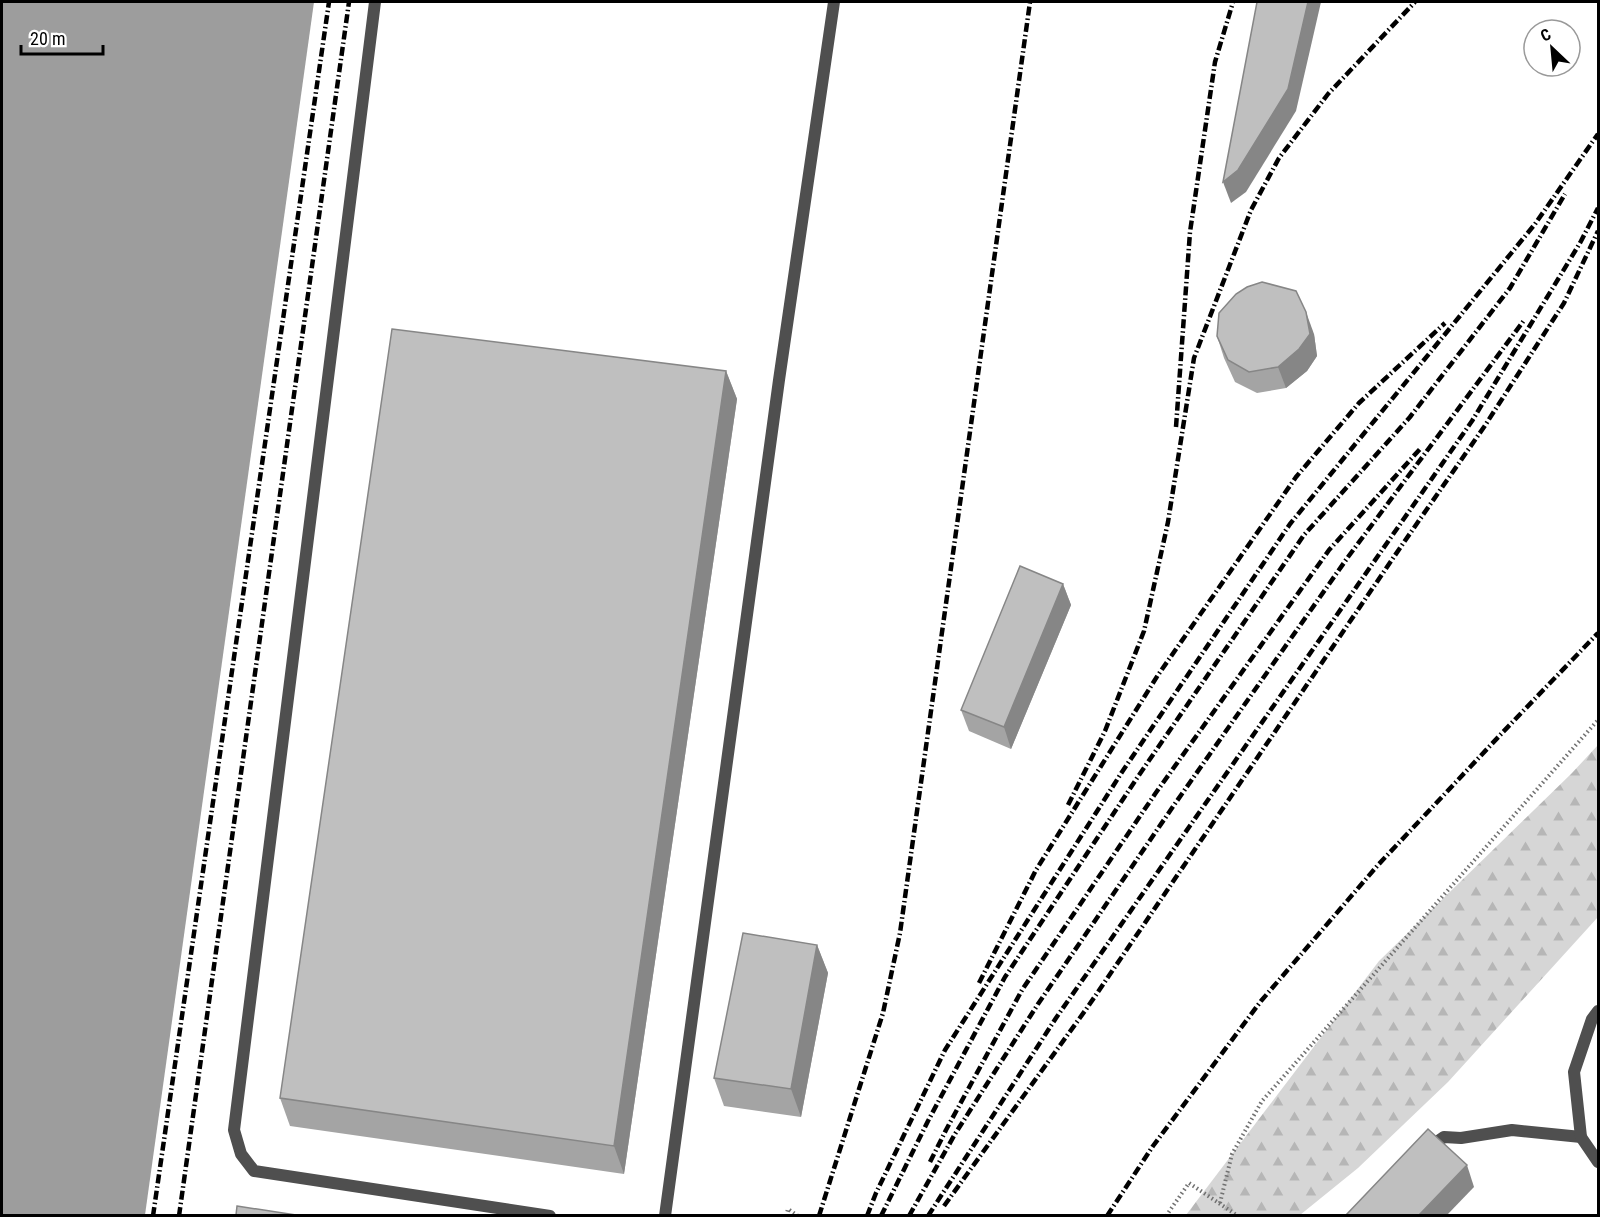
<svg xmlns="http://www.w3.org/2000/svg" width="1600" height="1217" viewBox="0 0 1600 1217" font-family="'Roboto Condensed',sans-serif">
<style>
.forest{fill:url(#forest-firs)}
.water{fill:#9d9d9d}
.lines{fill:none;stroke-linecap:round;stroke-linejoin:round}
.path{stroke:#717171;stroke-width:4;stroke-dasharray:1.5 3;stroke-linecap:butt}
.lane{stroke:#4f4f4f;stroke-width:12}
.street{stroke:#4f4f4f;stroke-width:12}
.rail{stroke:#000;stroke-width:4.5;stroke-dasharray:9 3 1.5 3;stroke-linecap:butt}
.wall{fill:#a4a4a4}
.shaded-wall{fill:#868686}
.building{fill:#bfbfbf;stroke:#868686;stroke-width:1.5}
</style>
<defs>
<pattern id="forest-firs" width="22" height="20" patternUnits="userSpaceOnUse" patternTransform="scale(1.5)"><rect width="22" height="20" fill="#d6d6d6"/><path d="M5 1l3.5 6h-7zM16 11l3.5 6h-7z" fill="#b6b6b6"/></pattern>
</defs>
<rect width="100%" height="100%" fill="#fff"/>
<polygon class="forest" points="1598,745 1598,917 1448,1082 1358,1168 1300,1215 1186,1215 1379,961 1572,773"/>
<polygon class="water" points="2,2 314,2 145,1215 2,1215"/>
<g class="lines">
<g class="path">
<polyline points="1220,1203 1232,1154 1262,1101 1598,720"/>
<polyline points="786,1216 788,1209 798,1216"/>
<polyline points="1166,1216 1189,1183 1238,1216"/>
</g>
<g class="lane">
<polyline points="375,2 234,1130 241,1154 254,1171 550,1216"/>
<polyline points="1428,1148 1444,1137 1461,1138 1512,1130 1581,1137"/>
<polyline points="665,1216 779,380 834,2"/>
</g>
<polyline class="street" points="1598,1011 1592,1019 1574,1072 1581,1137 1598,1162"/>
<g class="rail">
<polyline points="1176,427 1190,232 1215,62 1233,2"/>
<polyline points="1068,805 1105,731 1144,631 1168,522 1194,358 1251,210 1279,158 1328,94 1415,2"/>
<polyline points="979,983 1036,870 1158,675 1296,477 1359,403 1445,323"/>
<polyline points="930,1162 946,1130 1022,990 1155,794 1329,550 1420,449"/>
<polyline points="944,1206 1087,1008 1402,545 1484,427 1564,303 1598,231"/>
<polyline points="153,1216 329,2"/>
<polyline points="179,1216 349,2"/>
<polyline points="819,1216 883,1013 900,933 1030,2"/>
<polyline points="867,1216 876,1193 945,1050 1122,772 1290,524 1535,224 1598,134"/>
<polyline points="881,1216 928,1121 1005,977 1137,778 1304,535 1410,417 1510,288 1565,194"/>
<polyline points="909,1216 955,1134 1038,1004 1172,808 1348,557 1525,319"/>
<polyline points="928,1216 1056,1018 1472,421 1580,243 1598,208"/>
<polyline points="1107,1216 1153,1146 1261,1001 1378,865 1503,732 1598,633"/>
</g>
</g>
<g class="wall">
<polygon points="1314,334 1317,356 1307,371 1286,388 1257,393 1235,382 1224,358 1217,336"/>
<polygon points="726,371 737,399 624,1174 290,1126 280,1098"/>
<polygon points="1063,584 1071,605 1011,749 969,731 961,710"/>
<polygon points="817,945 828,973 801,1117 724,1106 714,1078"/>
</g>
<g class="shaded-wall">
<polygon points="1308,2 1321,2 1296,111 1246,192 1231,203 1223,182"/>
<polygon points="1306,312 1314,334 1317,356 1307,371 1286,388 1278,367"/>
<polygon points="726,371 737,399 624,1174 614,1146"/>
<polygon points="1063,584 1071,605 1011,749 1004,727"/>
<polygon points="817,945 828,973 801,1117 791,1089"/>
<polygon points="1467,1165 1474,1187 1447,1215 1419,1215"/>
</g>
<g class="building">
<polygon points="1257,2 1308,2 1288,89 1238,170 1223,182"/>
<polygon points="1262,282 1296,291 1306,312 1310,334 1299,349 1278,367 1249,372 1228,360 1217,336 1219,313 1236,294 1247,287"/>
<polygon points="392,329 726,371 614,1146 280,1098"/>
<polygon points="1020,566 1063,584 1004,727 961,710"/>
<polygon points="743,933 817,945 791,1089 714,1078"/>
<polygon points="1428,1129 1467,1165 1419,1215 1346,1215"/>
<polygon points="237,1206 296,1215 236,1215"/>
</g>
<rect width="1600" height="1217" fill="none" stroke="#000000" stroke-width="6"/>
<g transform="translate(1552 48) rotate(334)"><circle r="28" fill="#ffffff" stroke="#999999" stroke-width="1.5"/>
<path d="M0-4.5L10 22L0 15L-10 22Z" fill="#000000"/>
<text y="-9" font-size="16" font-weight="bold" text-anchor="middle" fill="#000000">С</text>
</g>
<path d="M21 45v9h82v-9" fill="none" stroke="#000000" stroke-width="3"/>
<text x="30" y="45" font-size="18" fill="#000000" stroke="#ffffff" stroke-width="4.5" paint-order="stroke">20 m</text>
</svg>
